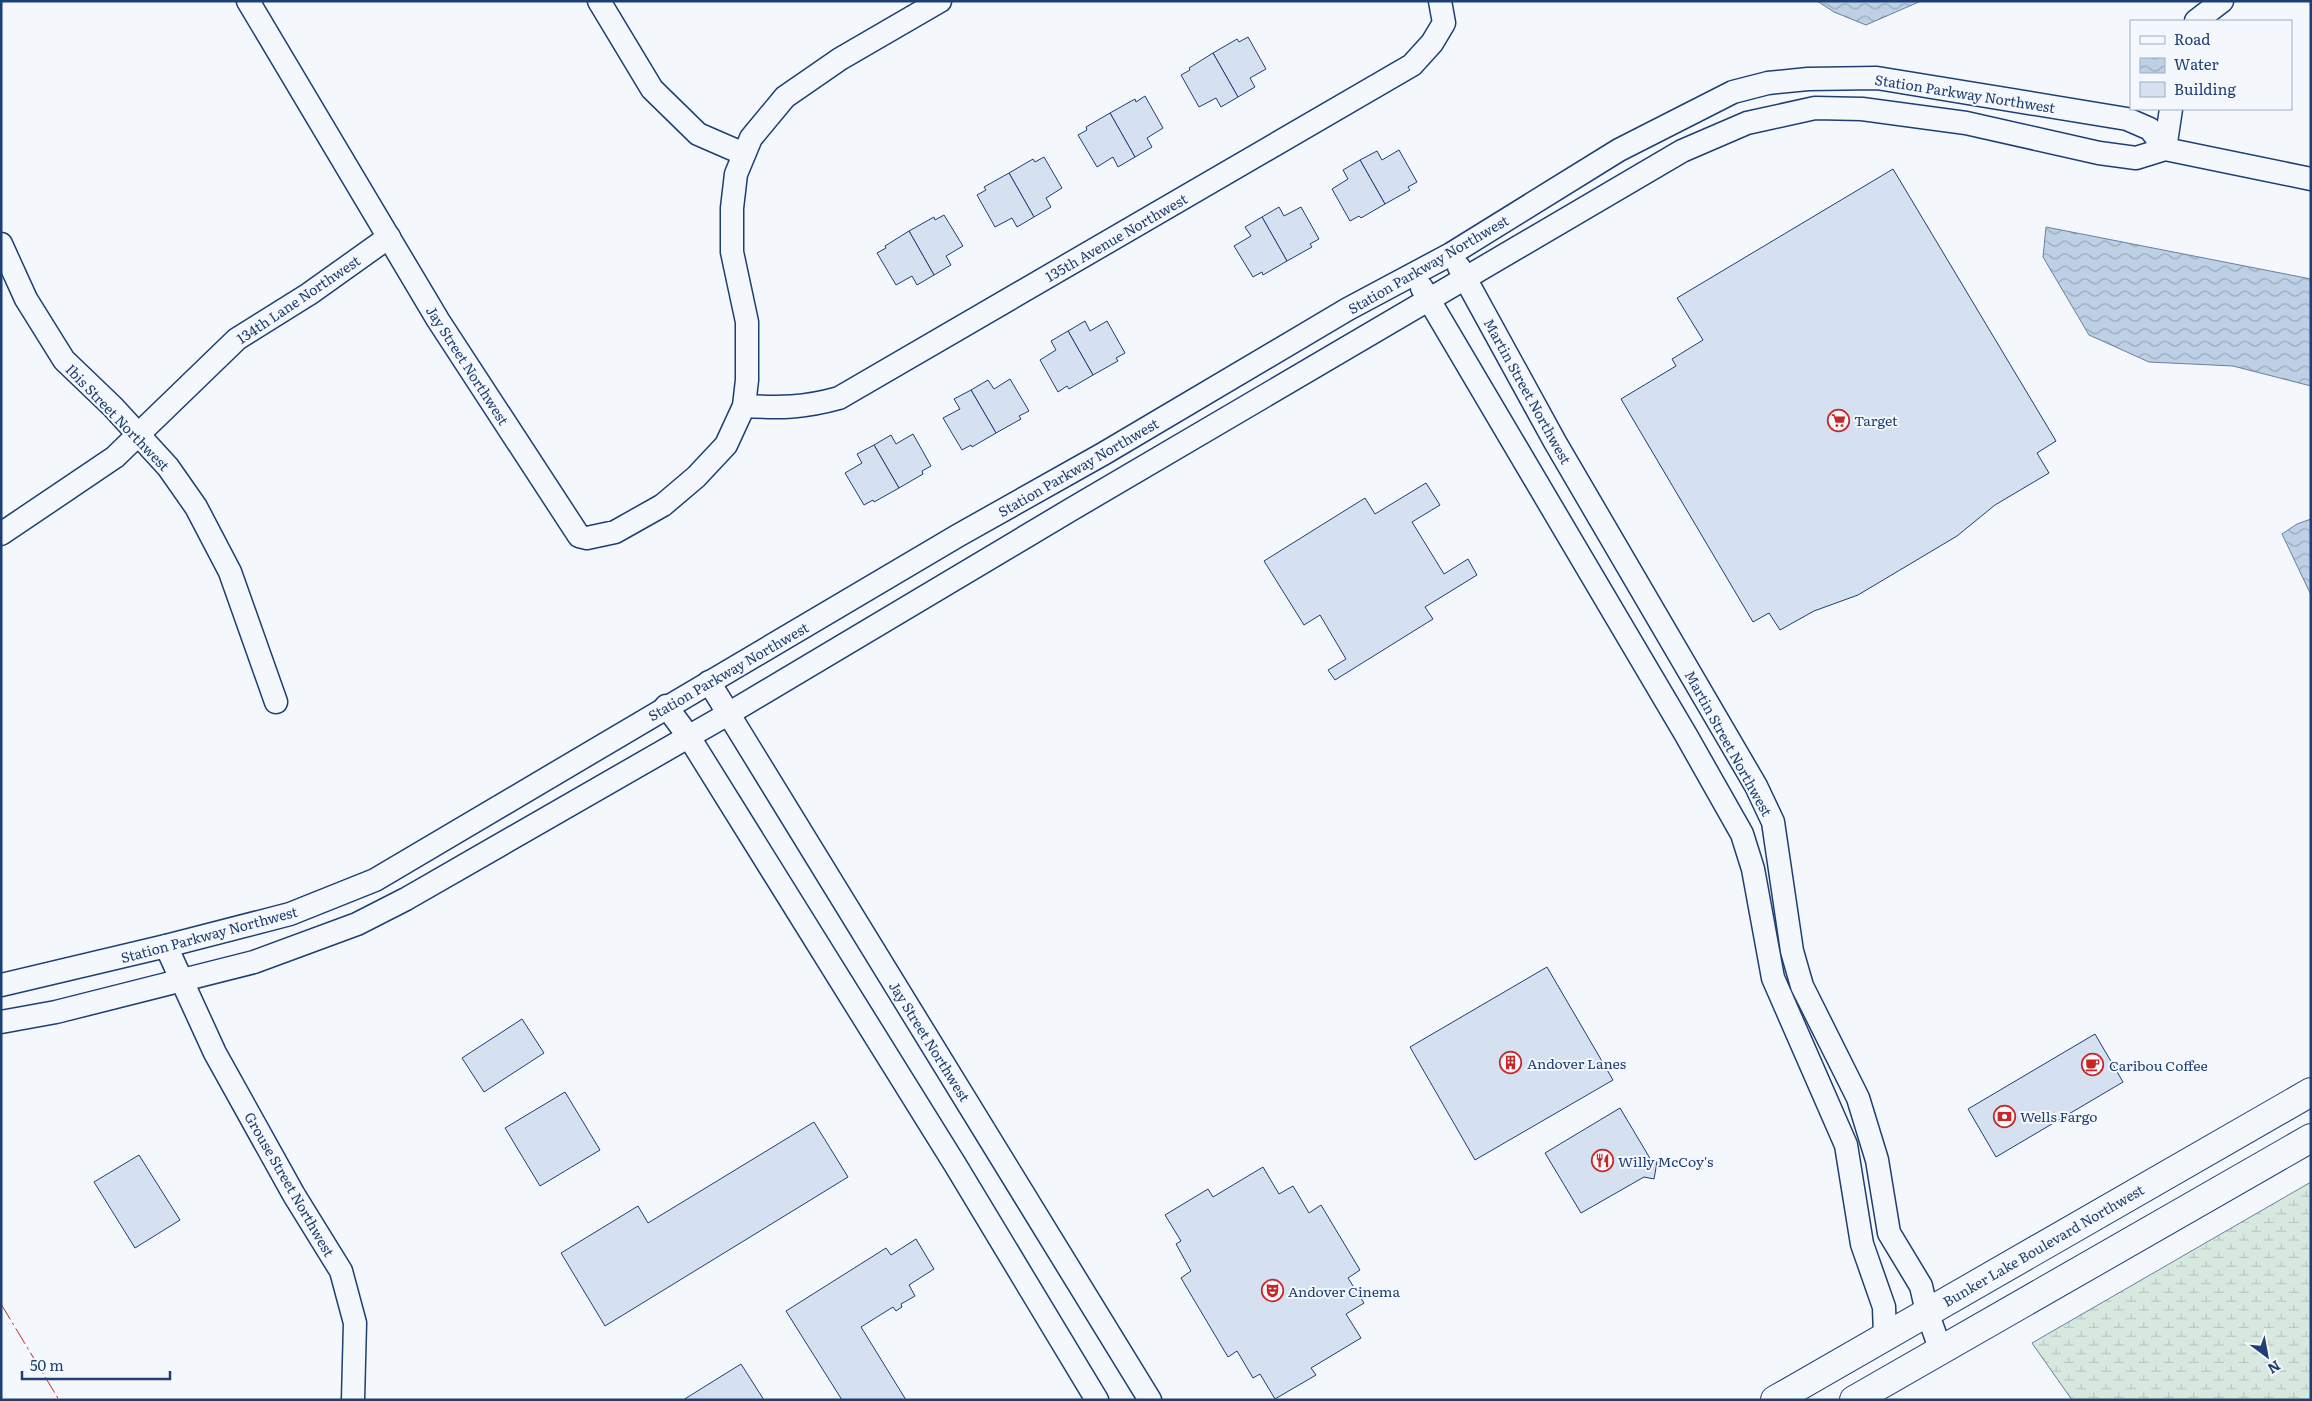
<svg xmlns="http://www.w3.org/2000/svg" width="2312" height="1401" viewBox="0 0 2312 1401" font-family="Literata,serif">
<style>
.wetland{fill:url(#wetland-marsh);stroke:#687fa3}
.water{fill:url(#water-waves);stroke:#687fa3}
.building{fill:#d5e0f0;stroke:#1d3f73}
.lines{fill:none;stroke-linecap:round;stroke-linejoin:round}
.minor-casing{stroke:#1d3f73;stroke-width:25}
.major-casing{stroke:#1d3f73;stroke-width:30}
.minor{stroke:#f4f7fb;stroke-width:22}
.major{stroke:#f4f7fb;stroke-width:28}
.power{stroke:#c62828;stroke-width:1;stroke-dasharray:18 4 2.5 4;stroke-linecap:butt}
.labels{text-anchor:middle;dominant-baseline:central;stroke-width:4;stroke-linejoin:round;paint-order:stroke}
.street-label{font-size:14px;fill:#1d3f73;stroke:#f4f7fb}
.poi-label{font-size:14px;fill:#1d3f73;stroke:#f4f7fb;text-anchor:start}
</style>
<defs>
<pattern id="wetland-marsh" width="20" height="14" patternUnits="userSpaceOnUse" patternTransform="scale(1.25)"><rect width="20" height="14" fill="#d7e8df"/><path d="M1 5h8M5 5V1M11 12h8M15 12V8" fill="none" stroke="#b8c8c3"/></pattern>
<pattern id="water-waves" width="16" height="10" patternUnits="userSpaceOnUse" patternTransform="scale(1.25)"><rect width="16" height="10" fill="#bed0e5"/><path d="M0 5q4-4 8 0t8 0" fill="none" stroke="#9aaabe"/></pattern>
</defs>
<rect width="100%" height="100%" fill="#f4f7fb"/>
<polygon class="wetland" points="2311,1182 2311,1400 2072,1400 2032,1343"/>
<g class="water">
<polygon points="1817,1 1921,1 1866,25 1834,12"/>
<polygon points="2046,227 2311,279 2311,386 2233,366 2149,362 2089,335 2043,257"/>
<polygon points="2311,519 2311,595 2282,534 2297,524"/>
</g>
<g class="building">
<polygon points="1248,37 1266,69 1250,78 1255,87 1238,97 1213,53 1237,39 1239,42"/>
<polygon points="1213,53 1238,97 1221,107 1216,98 1199,107 1181,75 1190,70 1189,68"/>
<polygon points="1145,96 1163,128 1147,138 1152,147 1135,157 1110,113 1135,99 1136,102"/>
<polygon points="1110,113 1135,157 1118,167 1113,157 1097,167 1078,135 1087,130 1086,127"/>
<polygon points="1399,150 1417,182 1408,187 1410,190 1385,204 1360,160 1377,151 1382,160"/>
<polygon points="1044,157 1062,188 1046,198 1051,207 1034,217 1009,173 1033,159 1035,162"/>
<polygon points="1360,160 1385,204 1361,218 1359,216 1350,221 1332,189 1348,179 1343,170"/>
<polygon points="1893,169 2056,441 2037,453 2049,473 1995,505 1957,536 1858,595 1814,611 1780,630 1769,613 1753,622 1621,399 1676,366 1672,359 1703,340 1677,298"/>
<polygon points="1009,173 1034,217 1017,227 1012,218 995,227 977,195 986,190 984,187"/>
<polygon points="1279,207 1284,216 1301,207 1319,239 1310,244 1312,247 1287,261 1262,217"/>
<polygon points="944,215 963,246 946,256 951,265 934,275 909,231 934,217 935,220"/>
<polygon points="1262,217 1287,261 1263,275 1262,272 1253,277 1234,246 1251,236 1245,227"/>
<polygon points="909,231 934,275 917,285 912,276 896,285 877,253 886,248 885,246"/>
<polygon points="1085,321 1090,331 1107,321 1125,353 1116,358 1118,361 1093,375 1068,331"/>
<polygon points="1068,331 1093,375 1069,389 1067,386 1058,392 1040,360 1056,350 1051,341"/>
<polygon points="1010,379 1029,411 1019,416 1021,419 996,433 971,390 988,380 994,389"/>
<polygon points="971,390 996,433 972,447 971,445 962,450 943,418 960,409 954,399"/>
<polygon points="913,434 931,466 922,471 923,474 899,488 874,445 891,435 896,444"/>
<polygon points="874,445 899,488 874,502 873,500 864,505 845,473 862,463 857,454"/>
<polygon points="1426,483 1440,505 1412,522 1444,574 1468,559 1477,575 1425,607 1433,619 1335,680 1328,670 1346,659 1320,615 1304,625 1264,561 1365,498 1375,514"/>
<polygon points="1547,967 1613,1080 1475,1160 1410,1047"/>
<polygon points="522,1019 544,1053 484,1092 462,1058"/>
<polygon points="2095,1034 2123,1082 1996,1157 1968,1109"/>
<polygon points="565,1092 600,1150 540,1186 505,1128"/>
<polygon points="1620,1108 1651,1160 1657,1162 1654,1179 1644,1177 1581,1213 1545,1153"/>
<polygon points="814,1122 848,1177 605,1326 561,1253 638,1206 648,1223"/>
<polygon points="139,1155 180,1220 135,1248 94,1182"/>
<polygon points="1263,1167 1279,1194 1293,1186 1309,1213 1321,1205 1360,1270 1348,1278 1364,1303 1346,1314 1361,1338 1311,1368 1316,1375 1275,1399 1260,1374 1253,1378 1237,1351 1228,1357 1181,1278 1191,1271 1176,1244 1181,1241 1165,1215 1208,1189 1213,1197"/>
<polygon points="916,1239 934,1269 909,1285 915,1296 901,1304 902,1307 896,1311 893,1307 861,1327 906,1400 842,1400 786,1311 886,1248 891,1255"/>
<polygon points="741,1364 764,1400 683,1400"/>
</g>
<g class="lines">
<defs>
<g id="minor">
<polyline points="248,1 438,320 579,536 587,538 615,532 663,505 696,477 726,445 744,406 747,380 747,322 732,252 732,208 736,174 751,138 785,97 840,59 940,1"/>
<polyline points="599,1 652,89 698,134 744,154"/>
<polyline points="2196,21 2222,1"/>
<polyline points="2165,149 2171,109"/>
<polyline points="1,244 26,299 64,360 113,407 168,467 196,507 230,572 276,702"/>
<polyline points="1459,267 1555,442 1756,786 1773,822 1792,951 1802,986 1858,1098 1877,1160 1889,1233 1921,1286 1927,1312 1941,1351"/>
<polyline points="1422,288 1686,735 1742,834 1753,869 1773,978 1846,1145 1862,1244 1884,1307 1885,1336"/>
<path d="M 744,406 C 781,408 803,408 839,398 L 1412,65 L 1432,43 L 1444,23 L 1440,1"/>
<polyline points="1,534 115,457 237,339 309,294 389,237"/>
<polyline points="709,682 1150,1400"/>
<polyline points="666,706 689,737 956,1166 1097,1400"/>
<polyline points="166,946 215,1053 294,1195 341,1271 355,1323 353,1400"/>
<polyline points="1,985 166,946 290,914 375,880 959,535 1103,454 1348,309 1451,254 1619,150 1733,92 1768,83 1808,79 1877,78 2127,119 2150,129 2165,149"/>
<polyline points="1,1022 56,1012 254,962 357,924 406,899 728,714 1072,509 1682,151 1747,123 1815,108 1862,109 1966,123 2099,153 2136,158 2165,149 2311,179"/>
</g>
<g id="major">
<polyline points="1775,1400 2311,1092"/>
<polyline points="1854,1400 2311,1138"/>
</g>
</defs>
<use href="#minor" class="minor-casing"/>
<use href="#major" class="major-casing"/>
<use href="#minor" class="minor"/>
<use href="#major" class="major"/>
<polyline class="power" points="1,1304 59,1400"/>
</g>
<defs>
<symbol id="supermarket-ring" viewBox="-11 -11 22 22"><circle r="9.5" fill="#f4f7fb" stroke="#c62828" stroke-width="1.5"/><path d="M-6-5.5h2.5l.6 2H6L4.5 2H-2.5L-4.4-4H-6ZM-1.5 3.2a1.3 1.3 0 1 0 .1 0ZM3 3.2a1.3 1.3 0 1 0 .1 0Z" fill="#c62828"/></symbol>
<symbol id="building-ring" viewBox="-11 -11 22 22"><circle r="9.5" fill="#f4f7fb" stroke="#c62828" stroke-width="1.5"/><path d="M-4-6H4V6H1V3H-1V6H-4ZM-2.5-4.3h1.7v1.8h-1.7ZM.8-4.3h1.7v1.8H.8ZM-2.5-1h1.7V.8h-1.7ZM.8-1h1.7V.8H.8Z" fill="#c62828"/></symbol>
<symbol id="cafe-ring" viewBox="-11 -11 22 22"><circle r="9.5" fill="#f4f7fb" stroke="#c62828" stroke-width="1.5"/><path d="M-5.5-4.5H6V0H3Q3 3.5 0 3.5H-2.5Q-5.5 3.5-5.5 0ZM3-3.2v2h1.7v-2ZM-6 4.5H4V6H-6Z" fill="#c62828"/></symbol>
<symbol id="bank-ring" viewBox="-11 -11 22 22"><circle r="9.5" fill="#f4f7fb" stroke="#c62828" stroke-width="1.5"/><path d="M-6-4H6V4H-6ZM0-2.3a2.3 2.3 0 1 0 0 4.6a2.3 2.3 0 1 0 0-4.6Z" fill="#c62828"/></symbol>
<symbol id="restaurant-ring" viewBox="-11 -11 22 22"><circle r="9.5" fill="#f4f7fb" stroke="#c62828" stroke-width="1.5"/><path d="M-5-6h1v4h1v-4h1v4h1v-4h1v5L-1.5 .5V6h-2V.5L-5-1ZM5-6V6H3V1.5H1.5Q1.5-4 5-6Z" fill="#c62828"/></symbol>
<symbol id="theatre-ring" viewBox="-11 -11 22 22"><circle r="9.5" fill="#f4f7fb" stroke="#c62828" stroke-width="1.5"/><path d="M-5-5.5Q0-4 5-5.5V0Q5 5 0 6Q-5 5-5 0ZM-3.3-2.5H-1v1.5H-3.3ZM1-2.5H3.3v1.5H1ZM-2.8 1Q0 5.5 2.8 1Z" fill="#c62828"/></symbol>
</defs>
<g fill-rule="evenodd">
<use href="#supermarket-ring" x="1826" y="408" width="25" height="25"/>
<use href="#building-ring" x="1498" y="1050" width="25" height="25"/>
<use href="#cafe-ring" x="2080" y="1052" width="25" height="25"/>
<use href="#bank-ring" x="1992" y="1104" width="25" height="25"/>
<use href="#restaurant-ring" x="1590" y="1148" width="25" height="25"/>
<use href="#theatre-ring" x="1260" y="1278" width="25" height="25"/>
</g>
<g class="labels">
<g class="street-label">
<text transform="translate(1965 93) rotate(9)">Station Parkway Northwest</text>
<text transform="translate(1116 237) rotate(-30)">135th Avenue Northwest</text>
<text transform="translate(1428 264) rotate(-30)">Station Parkway Northwest</text>
<text transform="translate(298 299) rotate(-34)">134th Lane Northwest</text>
<text transform="translate(468 365) rotate(57)">Jay Street Northwest</text>
<text transform="translate(1528 391) rotate(61)">Martin Street Northwest</text>
<text transform="translate(118 417) rotate(46)">Ibis Street Northwest</text>
<text transform="translate(1078 467) rotate(-30)">Station Parkway Northwest</text>
<text transform="translate(728 671) rotate(-30)">Station Parkway Northwest</text>
<text transform="translate(1729 743) rotate(61)">Martin Street Northwest</text>
<text transform="translate(209 934) rotate(-15)">Station Parkway Northwest</text>
<text transform="translate(930 1041) rotate(58)">Jay Street Northwest</text>
<text transform="translate(290 1184) rotate(60)">Grouse Street Northwest</text>
<text transform="translate(2043 1245) rotate(-30)">Bunker Lake Boulevard Northwest</text>
</g>
<g class="poi-label">
<text x="1854" y="420">Target</text>
<text x="1527" y="1063">Andover Lanes</text>
<text x="2109" y="1065">Caribou Coffee</text>
<text x="2020" y="1116">Wells Fargo</text>
<text x="1618" y="1161">Willy McCoy's</text>
<text x="1288" y="1291">Andover Cinema</text>
</g>
</g>
<rect width="2312" height="1401" fill="none" stroke="#1d3f73" stroke-width="5"/>
<rect x="2130" y="20" width="162" height="90" fill="#f4f7fb" stroke="#9eadc5"/>
<rect x="2140" y="36" width="25" height="8" fill="#f4f7fb" stroke="#9eadc5"/>
<text x="2174" y="45" font-size="15" fill="#1d3f73">Road</text>
<rect x="2140" y="58" width="25" height="15" fill="url(#water-waves)" stroke="#9eadc5"/>
<text x="2174" y="70" font-size="15" fill="#1d3f73">Water</text>
<rect x="2140" y="82" width="25" height="15" fill="#d5e0f0" stroke="#9eadc5"/>
<text x="2174" y="95" font-size="15" fill="#1d3f73">Building</text>
<g transform="translate(2267 1356) rotate(148)" stroke="#f4f7fb" stroke-width="4" paint-order="stroke">
<path d="M0-4L9 19L0 12L-9 19Z" fill="#1d3f73"/>
<text y="-8" font-size="14" font-weight="bold" text-anchor="middle" fill="#1d3f73">N</text>
</g>
<path d="M22 1371v8h148v-8" fill="none" stroke="#1d3f73" stroke-width="2.5"/>
<text x="30" y="1371" font-size="15" fill="#1d3f73" stroke="#f4f7fb" stroke-width="4" paint-order="stroke">50 m</text>
</svg>
